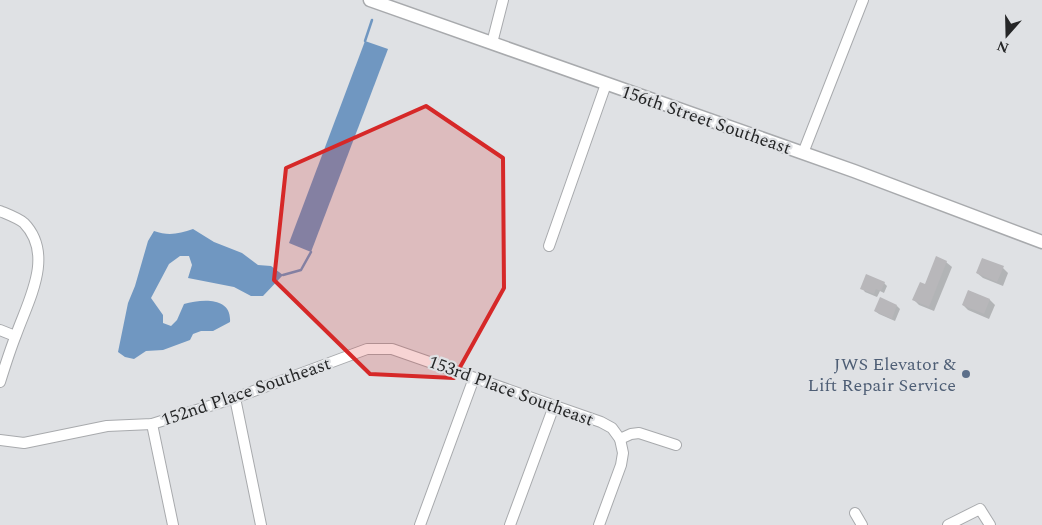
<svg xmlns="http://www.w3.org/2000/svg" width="1042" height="525" viewBox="0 0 1042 525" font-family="Spectral,serif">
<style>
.water{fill:#7097c1}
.shadow{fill:#0003}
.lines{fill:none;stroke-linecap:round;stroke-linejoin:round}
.stream{stroke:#7097c1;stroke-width:2.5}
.building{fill:#b8b7ba}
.minor-casing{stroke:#a8aaad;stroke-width:12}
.tertiary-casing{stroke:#a8aaad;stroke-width:15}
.minor{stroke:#fff;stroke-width:10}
.tertiary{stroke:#fff;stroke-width:12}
.marked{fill:#d62828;fill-opacity:0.2;stroke:#d62828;stroke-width:4;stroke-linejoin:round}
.service-dot{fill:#5c6f8a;stroke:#dfe1e4;stroke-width:2}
.labels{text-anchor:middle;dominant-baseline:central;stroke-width:4.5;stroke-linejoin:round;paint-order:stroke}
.street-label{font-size:18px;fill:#252627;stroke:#dfe1e4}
.service-label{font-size:18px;fill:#4e5e75;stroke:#dfe1e4;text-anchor:end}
</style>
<rect width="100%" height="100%" fill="#dfe1e4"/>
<g class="water">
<polygon points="365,41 388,49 311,252 289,243"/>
<path d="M 193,229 L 214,242 L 242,253 L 258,265 L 271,266 L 283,275 L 263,296 L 251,296 L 234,287 L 188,278 L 192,265 L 189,256 L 180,256 L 169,264 L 151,298 L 163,315 L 163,323 L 171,326 L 177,320 L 184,304 C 201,299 232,296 230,322 L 213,331 L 201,331 L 193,334 L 190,340 L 163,350 L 146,351 L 134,359 L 125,357 L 118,352 L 128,303 L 135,286 L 148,241 L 154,231 C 168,236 179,234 193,229 Z"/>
</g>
<g class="shadow">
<polygon points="946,262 952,267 934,311 919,305 914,300"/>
<polygon points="1003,268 1008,273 1003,286 983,278 977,273"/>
<polygon points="884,283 887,286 884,293 880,291 877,297 865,292 862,288"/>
<polygon points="969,291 990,300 995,305 989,319 968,310 963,305"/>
<polygon points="897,306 900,309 895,321 879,314 875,311"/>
</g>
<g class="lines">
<g class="stream">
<polyline points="365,41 372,20"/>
<polyline points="283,275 301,270 311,252"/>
</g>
</g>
<g class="building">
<polygon points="936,256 947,261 929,307 912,300 920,282 925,284"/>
<polygon points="982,258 1004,266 997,282 976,273"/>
<polygon points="866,274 885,282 881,291 876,289 874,294 860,289"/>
<polygon points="968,290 990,299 984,314 962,305"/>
<polygon points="880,297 897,305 892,319 874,311"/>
</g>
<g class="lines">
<defs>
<g id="minor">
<polyline points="492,43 503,0"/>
<polyline points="803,153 863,0"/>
<path d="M 0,211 C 7,214 18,218 24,223 C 55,255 28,301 16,335 C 10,350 5,366 0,382"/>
<polyline points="549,246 606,84"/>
<polyline points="0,330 15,336"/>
<polyline points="235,398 261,525"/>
<polyline points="152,424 173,525"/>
<polyline points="0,440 24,443 107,426 152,424 235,398 367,349 392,349 601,422 612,428 620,439 631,434 639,433 676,445"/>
<polyline points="855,513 862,525"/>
<polyline points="420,525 474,378"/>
<polyline points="510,525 554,406"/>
<polyline points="599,525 621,465 623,453 620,439"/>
<polyline points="948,525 980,509 990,525"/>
</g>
<polyline id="tertiary" points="370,0 854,171 1042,242"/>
</defs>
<use href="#minor" class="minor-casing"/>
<use href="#tertiary" class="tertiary-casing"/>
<use href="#minor" class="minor"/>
<use href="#tertiary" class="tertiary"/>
</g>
<path class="marked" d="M 426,106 L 503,158 L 504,288 L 454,378 L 370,374 L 274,280 L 286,168 Z"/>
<circle class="service-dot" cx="966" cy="374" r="5"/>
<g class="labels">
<g class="street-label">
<text transform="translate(706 120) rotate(19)">156th Street Southeast</text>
<text transform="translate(511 391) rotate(20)">153rd Place Southeast</text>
<text transform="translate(246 392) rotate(-19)">152nd Place Southeast</text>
</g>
<g class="service-label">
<text x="956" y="364">JWS Elevator &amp;<tspan x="956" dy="21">Lift Repair Service</tspan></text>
</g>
</g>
<g transform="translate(1007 35) rotate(200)" stroke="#dfe1e4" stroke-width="4" paint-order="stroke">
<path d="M0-4L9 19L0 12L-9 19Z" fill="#252627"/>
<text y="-8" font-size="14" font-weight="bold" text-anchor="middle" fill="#252627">N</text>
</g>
</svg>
